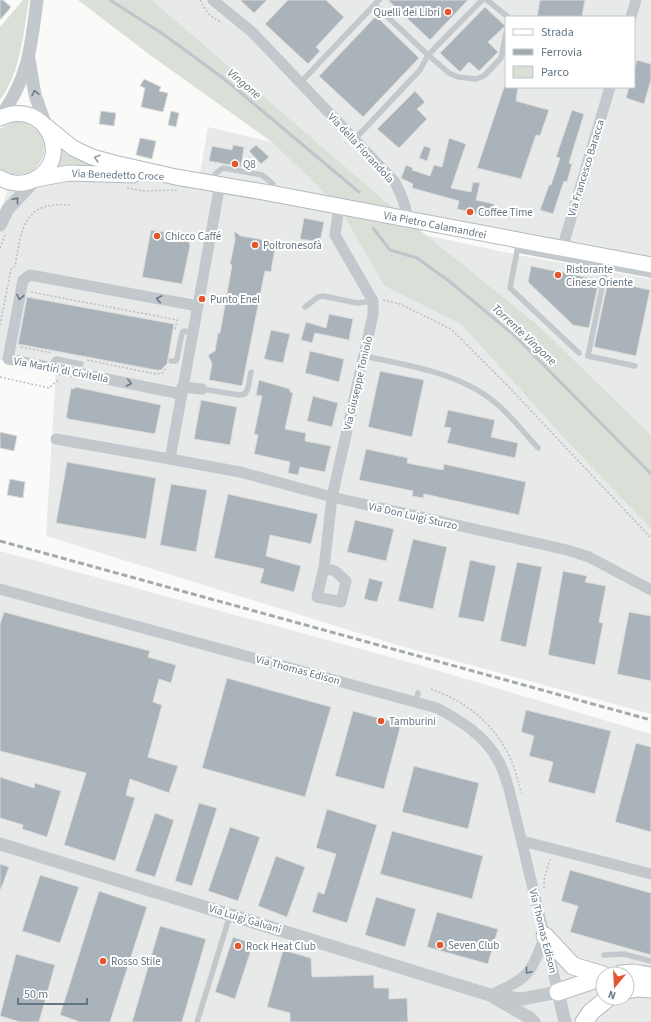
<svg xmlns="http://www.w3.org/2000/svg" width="651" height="1022" viewBox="0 0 651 1022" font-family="'Source Sans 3',sans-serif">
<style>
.built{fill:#e8e9e9;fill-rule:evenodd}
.green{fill:#dadfd7}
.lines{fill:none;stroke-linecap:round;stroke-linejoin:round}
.stream{stroke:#bbc7cb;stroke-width:3}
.building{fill:#aab3b9;stroke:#dcdcda}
.secondary-casing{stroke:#b3babf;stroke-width:17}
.primary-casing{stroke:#b5babe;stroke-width:19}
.path{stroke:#bbbfc2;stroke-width:1.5;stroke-dasharray:2 2;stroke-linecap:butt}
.service{stroke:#c3c8cc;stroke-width:5.5}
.minor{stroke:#c3c8cc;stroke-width:11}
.tertiary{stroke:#c3c8cc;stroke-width:13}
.secondary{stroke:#fff;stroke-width:15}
.primary{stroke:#fff;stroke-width:17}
.rail{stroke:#a2aab0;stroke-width:3;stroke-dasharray:6 3;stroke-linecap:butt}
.oneway{stroke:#6a7a87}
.oneway2{stroke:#939fa8}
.poi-dot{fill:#e4572e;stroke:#fff;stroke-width:1.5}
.labels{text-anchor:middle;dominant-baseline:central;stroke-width:4;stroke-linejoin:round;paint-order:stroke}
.poi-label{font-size:11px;fill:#657683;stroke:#fff;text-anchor:start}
.street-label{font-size:11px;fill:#657683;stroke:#fff}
.water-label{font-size:12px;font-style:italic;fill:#60757c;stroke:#fff}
</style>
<rect width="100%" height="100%" fill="#fafaf8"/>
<g class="built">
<path d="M 152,0 L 651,0 L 651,265 L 407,220 ZM 506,17 L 634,17 L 634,87 L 506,87 Z"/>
<polygon points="208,127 272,142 339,207 384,286 461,324 563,437 651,529 651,714 397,645 46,536 56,370 0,360 0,215 9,182 29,182 53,152 199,180"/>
<polygon points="425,235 518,255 651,279 651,435 538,325"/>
<path d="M 0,551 L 419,665 L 651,734 L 651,1022 L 0,1022 ZM 603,974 L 627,974 L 627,998 L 603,998 Z"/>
</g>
<g class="green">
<path d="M 23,0 L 29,0 C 23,34 21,72 0,100 L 0,27 Z"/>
<polygon points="78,0 152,0 407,220 538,325 651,435 651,529 563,437 461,324 384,286 339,207 272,142 150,55"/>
<path d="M 18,121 C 67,132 40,193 0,169 L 0,129 L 9,123 Z"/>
<polygon points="61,147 111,169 56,171 60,161"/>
</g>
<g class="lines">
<g class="stream">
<polyline points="110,0 163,34 223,78 359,192"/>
<polyline points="373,228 390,250 417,258 449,281 515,336 651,474"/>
</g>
</g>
<g class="building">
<polygon points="0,0 3,0 11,7 0,20"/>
<polygon points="240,0 267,0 254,13"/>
<polygon points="288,0 326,0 344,17 316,47 320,51 308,64 265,24"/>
<polygon points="388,0 468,0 430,40"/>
<polygon points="540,0 585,0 582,17 537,17"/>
<polygon points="485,7 505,26 488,42 498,52 479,71 469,62 460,72 440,53"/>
<polygon points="376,16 419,58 363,117 319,76"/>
<polygon points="637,60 651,64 651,80 644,104 626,98 629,87 634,87 634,70"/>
<polygon points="144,79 161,87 159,91 168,93 163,112 141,107 145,88 140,86"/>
<polygon points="504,87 518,87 516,101 549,110 540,136 536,135 521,179 477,168"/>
<polygon points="415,91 425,102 417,109 427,119 399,148 377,129"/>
<polygon points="572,110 584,114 569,163 572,164 567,182 564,181 553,214 540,210 549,185 551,185 560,158 556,157"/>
<polygon points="101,111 116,113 114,126 99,124"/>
<polygon points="171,111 179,113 176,127 168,125"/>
<polygon points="140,138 156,141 152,159 136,155"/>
<polygon points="449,138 466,144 451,188 471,192 473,182 480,183 476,200 494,204 492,217 457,209 459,201 412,188 413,184 401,178 406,165 413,168 412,170 430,176 434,165 442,167"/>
<polygon points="233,145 244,147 241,167 209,161 212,146 232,150"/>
<polygon points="256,145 269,157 261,164 249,151"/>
<polygon points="424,146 431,148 427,161 419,158"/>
<polygon points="304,218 324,222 320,242 300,239"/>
<polygon points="151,230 182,235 189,242 190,246 182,284 142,277"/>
<polygon points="234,231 241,236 276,242 271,272 265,271 242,386 209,380 212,364 208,355 215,351 218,333 220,333 232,265 230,264 235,240"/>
<polygon points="531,266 599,280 589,328 573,325 528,282"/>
<polygon points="608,281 650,290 636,356 594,347"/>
<polygon points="27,297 174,324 167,364 161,370 156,370 18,344"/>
<polygon points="329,314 353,319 349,340 315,333 312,343 301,340 306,322 326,328"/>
<polygon points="271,330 290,334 283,363 264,359"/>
<polygon points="310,351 344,359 339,382 305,373"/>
<polygon points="380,371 424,380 412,437 368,427"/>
<polygon points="259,380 290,389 290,392 293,393 285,429 306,433 305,441 331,446 325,472 300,467 298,475 288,473 290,462 254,454 258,435 254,434 262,396 256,395"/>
<polygon points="75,387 161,405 155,434 68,419 68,418 66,418 71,388 74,389"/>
<polygon points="313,396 338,403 332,427 307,421"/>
<polygon points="201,400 237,407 230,445 194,439"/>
<polygon points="448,410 495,420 491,437 518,443 515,458 447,443 451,428 444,427"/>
<polygon points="0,432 17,436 14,451 0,448"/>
<polygon points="366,449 408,458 407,463 443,470 444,464 526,482 519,515 424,494 423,498 412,496 413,491 359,480"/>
<polygon points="67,462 156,478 146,539 56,523"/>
<polygon points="10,479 25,482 23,498 7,495"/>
<polygon points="171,484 207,490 196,552 160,545"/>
<polygon points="228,494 318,514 311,544 270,535 266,556 301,566 294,592 260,583 264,569 214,558"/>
<polygon points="355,520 394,529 386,561 347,552"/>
<polygon points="413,539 447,547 433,609 398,601"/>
<polygon points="470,560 496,566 484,622 458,617"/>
<polygon points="517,562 542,567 526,647 500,641"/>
<polygon points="563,571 587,576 585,582 606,586 599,622 603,623 595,665 548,655"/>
<polygon points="369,578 383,582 377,602 364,599"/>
<polygon points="4,612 150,651 148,657 176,665 171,683 159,679 153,702 162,705 148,757 178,766 169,793 130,779 126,795 135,798 115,861 64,845 86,773 0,751 0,624"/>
<polygon points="629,612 651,616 651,681 617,674"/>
<polygon points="227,678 331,707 305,797 202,768"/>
<polygon points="526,710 611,731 595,794 548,782 553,762 529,756 534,736 521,732"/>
<polygon points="353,711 401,724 384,789 335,776"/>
<polygon points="636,743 651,747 651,832 615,822"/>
<polygon points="414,766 479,783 468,829 402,812"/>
<polygon points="0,777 34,788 35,783 61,791 47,837 22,829 23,825 0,818"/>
<polygon points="199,803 217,808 192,886 175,881"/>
<polygon points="327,809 377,825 347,923 312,912 318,892 324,894 336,854 316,848"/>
<polygon points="155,813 174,820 155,877 135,871"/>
<polygon points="230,827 260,837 238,901 208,891"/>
<polygon points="392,831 483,856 472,899 380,874"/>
<polygon points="276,856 305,867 287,917 258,906"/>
<polygon points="0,864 9,867 1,889 0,889"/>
<polygon points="570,870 651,893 651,955 570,932 578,906 561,901"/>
<polygon points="40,875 79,887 60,943 22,931"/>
<polygon points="99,891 147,907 110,1022 80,1022 60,1015"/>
<polygon points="376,897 416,909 405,947 365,935"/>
<polygon points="437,912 498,929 488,964 427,947"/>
<polygon points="160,926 206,939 182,1022 132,1022"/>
<polygon points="233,937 253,944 235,999 215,992"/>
<polygon points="283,950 311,958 312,977 374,975 374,988 389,988 389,999 407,998 408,1022 290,1022 290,1013 267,1007"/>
<polygon points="16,954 55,965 39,1022 20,1022 0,1016"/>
</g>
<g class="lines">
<defs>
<g id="secondary">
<path d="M 0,118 C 46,96 75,161 33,180 C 22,185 10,184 0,178"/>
<polyline points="46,126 73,148 92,157 114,163 176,177 269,193 651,265"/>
<polyline points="36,179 69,173 133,175"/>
</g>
<g id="primary">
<polyline points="545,936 573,966 603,975"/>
<polyline points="621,974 633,973 651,976"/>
<polyline points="627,990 638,988 651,989"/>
<polyline points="558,992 603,977"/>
<polyline points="584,1022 591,1012 608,998"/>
</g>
</defs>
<use href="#secondary" class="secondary-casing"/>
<use href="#primary" class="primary-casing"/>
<g class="path">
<path d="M 200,0 C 206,11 210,18 222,22"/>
<polyline points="127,188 143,191 177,190"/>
<polyline points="0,248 5,235"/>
<polyline points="31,292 177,320 175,330"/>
<polyline points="383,300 400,304 451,329 505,383 651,538"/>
<path d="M 0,325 L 11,269 L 15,266 C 22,228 23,201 70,205"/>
<polyline points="21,347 52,353"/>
<polyline points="87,360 156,374 162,373 167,367"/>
<polyline points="0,377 49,388 58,380"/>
<path d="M 431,689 C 481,707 511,741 521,793"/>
<polyline points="544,888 544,880 550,859"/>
</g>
<g class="service">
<polyline points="487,0 508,17"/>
<polyline points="375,5 428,55 482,0"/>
<polyline points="300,83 379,0"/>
<polyline points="354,140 420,70 428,55 449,73 458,77 476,79 484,76 501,58 506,33"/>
<polyline points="211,182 216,173 223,168 262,175 273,184 275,192"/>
<polyline points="519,241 510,288 579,353"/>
<polyline points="517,250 651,275"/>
<polyline points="608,258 588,356 635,366"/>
<polyline points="305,307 318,297 323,296 357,303 373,301"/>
<path d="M 364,356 C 410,366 462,373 498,405 C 513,418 525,434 538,448"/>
<polyline points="171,361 176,361 177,358 182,333 184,331 192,333"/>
<polyline points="52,368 53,362 56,359 81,364"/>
<polyline points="202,389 239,395 245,394 248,388 251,372"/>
<polyline points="416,702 418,693"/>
<polyline points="604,955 624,954 651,961"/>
<polyline points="197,1022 230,915"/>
</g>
<g class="minor">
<path d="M 213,0 L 252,32 L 395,182 C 401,195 407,206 407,220"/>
<polyline points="631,17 636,0"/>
<polyline points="220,184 170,459 240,472 332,497 567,550 589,557 651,590"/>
<polyline points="562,249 610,87"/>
<polyline points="182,387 202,389"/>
<polyline points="181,394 8,359 23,280 30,275 198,306"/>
<polyline points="56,439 170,459"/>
<polyline points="324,568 335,571 346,581 341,602 317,597 324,568 332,497 373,315 373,301 335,235 339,207"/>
<path d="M 0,589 L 437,708 C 461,721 486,736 499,762 C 504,771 506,780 509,789 L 558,992"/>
<polyline points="522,841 651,874"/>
<path d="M 490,995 C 528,978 530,976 545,936"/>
</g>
<g class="tertiary">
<polyline points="29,59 35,95 46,126"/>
<path d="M 0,117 C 29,78 31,46 37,0"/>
<polyline points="0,225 8,209 36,179"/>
<polyline points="0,844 490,995 522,999 558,992 565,1022"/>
<polyline points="495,998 530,1018 534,1022"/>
</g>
<use href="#secondary" class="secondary"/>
<use href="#primary" class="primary"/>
<polyline class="rail" points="0,541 651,720"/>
</g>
<defs><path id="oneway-chevron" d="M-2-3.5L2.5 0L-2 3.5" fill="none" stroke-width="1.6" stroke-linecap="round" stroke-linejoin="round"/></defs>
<g class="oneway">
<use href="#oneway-chevron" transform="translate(35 93) rotate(-103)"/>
<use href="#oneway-chevron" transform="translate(16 200) rotate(-51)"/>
<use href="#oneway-chevron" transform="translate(20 297) rotate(101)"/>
<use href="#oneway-chevron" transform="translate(159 299) rotate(-169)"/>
<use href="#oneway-chevron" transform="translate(129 383) rotate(11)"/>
<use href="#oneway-chevron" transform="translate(528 971) rotate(130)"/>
</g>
<use class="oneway2" href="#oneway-chevron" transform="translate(97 158) rotate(-163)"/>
<g class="poi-dot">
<circle cx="448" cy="12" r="4"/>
<circle cx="235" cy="164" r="4"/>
<circle cx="470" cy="212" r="4"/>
<circle cx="157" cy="236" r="4"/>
<circle cx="255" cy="245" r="4"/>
<circle cx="558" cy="275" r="4"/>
<circle cx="202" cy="299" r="4"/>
<circle cx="381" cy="721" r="4"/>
<circle cx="440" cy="945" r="4"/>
<circle cx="238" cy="946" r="4"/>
<circle cx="103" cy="961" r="4"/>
</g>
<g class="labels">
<g class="poi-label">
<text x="440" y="12" text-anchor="end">Quelli dei Libri</text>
<text x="243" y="164">Q8</text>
<text x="478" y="212">Coffee Time</text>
<text x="165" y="236">Chicco Caffé</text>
<text x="263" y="245">Poltronesofà</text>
<text x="566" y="269">Ristorante<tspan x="566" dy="13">Cinese Oriente</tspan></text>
<text x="210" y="299">Punto Enel</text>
<text x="389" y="721">Tamburini</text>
<text x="448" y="945">Seven Club</text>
<text x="246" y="946">Rock Heat Club</text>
<text x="111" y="961">Rosso Stile</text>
</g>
<g class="street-label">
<text transform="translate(361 148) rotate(47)">Via della Fiorandola</text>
<text transform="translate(586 168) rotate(-73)">Via Francesco Baracca</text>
<text transform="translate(118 175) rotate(2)">Via Benedetto Croce</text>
<text transform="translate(435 225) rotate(11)">Via Pietro Calamandrei</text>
<text transform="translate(61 370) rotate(11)">Via Martiri di Civitella</text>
<text transform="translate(358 383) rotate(-77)">Via Giuseppe Toniolo</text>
<text transform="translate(413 516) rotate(13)">Via Don Luigi Sturzo</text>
<text transform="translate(298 670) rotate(15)">Via Thomas Edison</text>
<text transform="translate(245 919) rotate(17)">Via Luigi Galvani</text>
<text transform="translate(543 931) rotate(76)">Via Thomas Edison</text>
</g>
<g class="water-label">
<text transform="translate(244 84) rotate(40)">Vingone</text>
<text transform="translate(524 335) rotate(43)">Torrente Vingone</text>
</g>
</g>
<rect x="505" y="16" width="130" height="72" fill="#ffffff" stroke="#c1c8cd"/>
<rect x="513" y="29" width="20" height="6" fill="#ffffff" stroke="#c1c8cd"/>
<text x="541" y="36" font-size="12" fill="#657683">Strada</text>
<rect x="513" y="49" width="20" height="6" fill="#a2aab0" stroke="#c1c8cd"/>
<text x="541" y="56" font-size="12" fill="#657683">Ferrovia</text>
<rect x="513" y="66" width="20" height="12" fill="#dadfd7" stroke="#c1c8cd"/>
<text x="541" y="76" font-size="12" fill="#657683">Parco</text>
<g transform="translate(615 986) rotate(198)"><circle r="19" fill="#ffffff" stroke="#c1c8cd"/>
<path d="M0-3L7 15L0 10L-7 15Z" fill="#e4572e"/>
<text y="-6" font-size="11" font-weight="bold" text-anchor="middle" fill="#657683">N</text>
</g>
<path d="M18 998v6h69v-6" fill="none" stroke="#657683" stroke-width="2"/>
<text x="24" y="998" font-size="12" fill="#657683" stroke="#ffffff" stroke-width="3" paint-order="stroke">50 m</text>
</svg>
